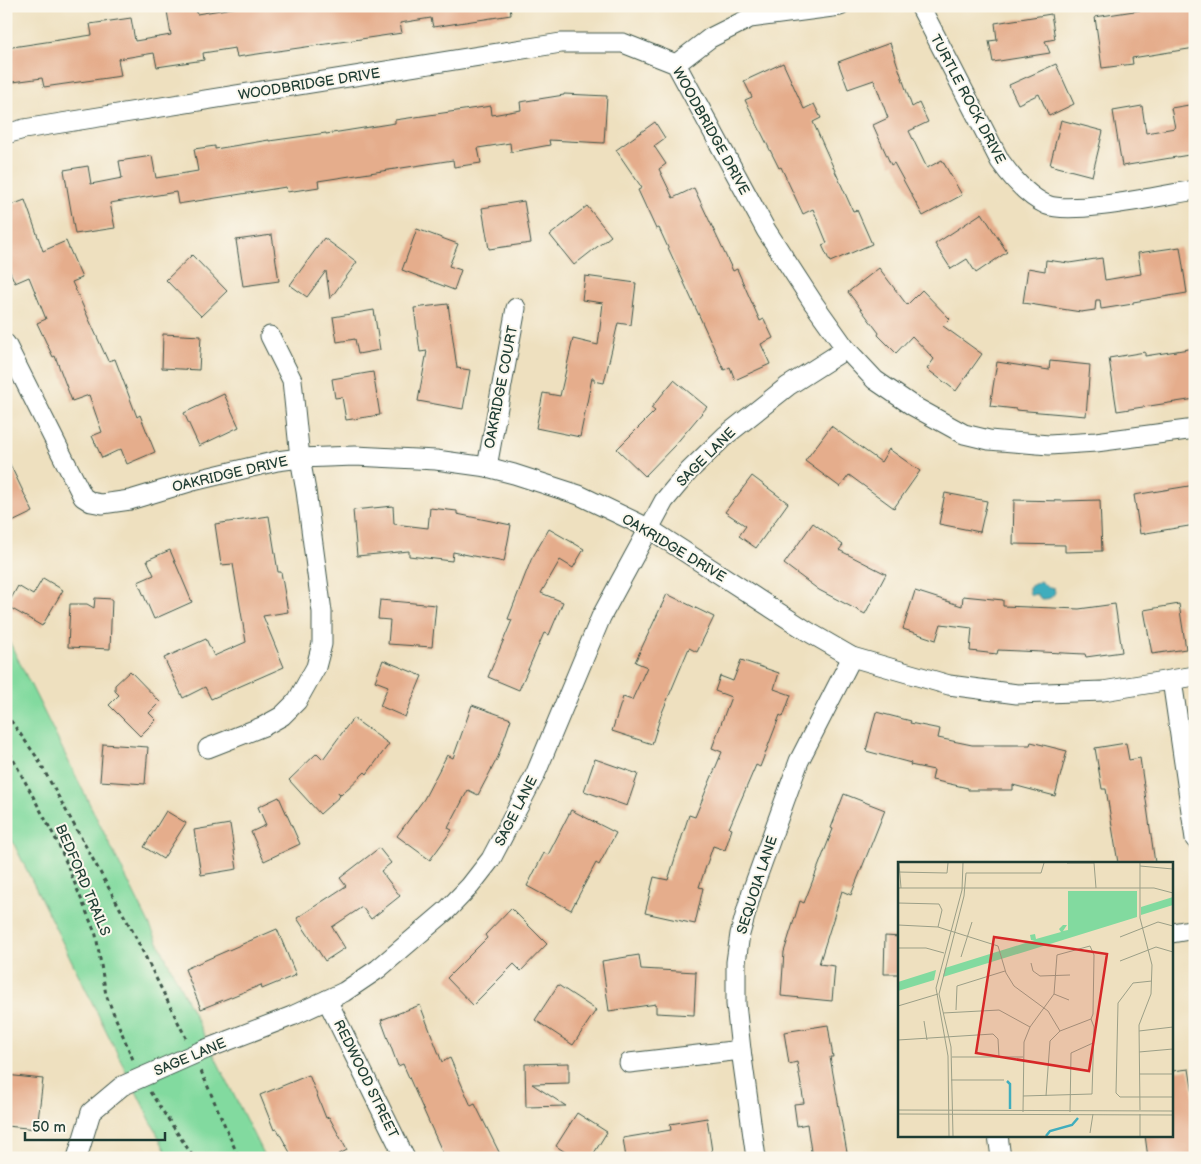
<svg xmlns="http://www.w3.org/2000/svg" width="1201" height="1164" viewBox="0 0 1201 1164" font-family="'Balsamiq Sans',sans-serif">
<style>
.green{fill:#82da9f;stroke:#508c6a}
.water{fill:#40adbd;stroke:#307578}
.building{fill:#e5ad8c}
.lines{fill:none;stroke-linecap:round;stroke-linejoin:round}
.minor-casing{stroke:#3e5549;stroke-width:21}
.path{stroke:#3e5549;stroke-width:3;stroke-dasharray:4 4;stroke-linecap:butt}
.minor{stroke:#fff;stroke-width:19}
.labels{text-anchor:middle;dominant-baseline:central;stroke-width:4;stroke-linejoin:round;paint-order:stroke}
.street-label{font-size:14px;fill:#1f3d34;stroke:#fbf7ec}
.inset-river{fill:none;stroke:#40adbd;stroke-width:2.5}
.inset-road{fill:none;stroke:#9b9f87;stroke-width:1}
.view{fill:#d62828;fill-opacity:0.15;stroke:#d62828;stroke-width:2.5}
.inset-edge{fill:none;stroke:#1f3d34;stroke-width:2.5}
</style>
<rect width="100%" height="100%" fill="#fbf7ec"/>
<filter id="ink" filterUnits="userSpaceOnUse"><feTurbulence type="fractalNoise" baseFrequency=".02" numOctaves="2"/><feDisplacementMap in="SourceGraphic" scale="10" xChannelSelector="R" yChannelSelector="G"/><feConvolveMatrix kernelMatrix="1 2 1 2 8 2 1 2 1" color-interpolation-filters="sRGB"/></filter>
<filter id="wash" filterUnits="userSpaceOnUse"><feTurbulence type="fractalNoise" baseFrequency=".0096" numOctaves="4" result="noise"/><feDisplacementMap in="SourceGraphic" scale="20" xChannelSelector="R" yChannelSelector="G"/><feGaussianBlur stdDeviation="1.12" result="paint"/><feColorMatrix in="noise" values="0 0 0 0 0 0 0 0 0 0 0 0 0 0 0 0 0 1.4 0 .05"/><feComposite in="paint" operator="in"/></filter>
<g filter="url(#wash)">
<rect width="100%" height="100%" fill="#eee0bf"/>
<polygon class="green" points="6,635 265,1158 169,1158 6,828"/>
<path class="water" d="M 1040,581 L 1046,586 L 1054,588 L 1055,592 C 1052,599 1048,599 1041,599 L 1037,594 L 1031,595 L 1029,592 L 1029,587 Z"/>
<g id="blocks">
<g class="building">
<polygon points="195,6 197,14 244,6 510,6 511,15 433,27 431,18 400,23 402,33 237,57 235,48 203,53 204,60 157,67 154,53 118,59 121,76 44,87 42,78 6,83 6,48 92,35 90,24 131,18 135,41 171,35 167,11"/>
<polygon points="1167,6 1195,6 1195,48 1132,58 1133,64 1102,68 1095,17"/>
<polygon points="1051,14 1055,39 1045,41 1050,53 993,62 989,41 997,40 995,23"/>
<polygon points="890,43 912,107 919,103 928,122 909,131 927,168 942,160 962,195 923,216 894,163 891,165 873,125 888,118 874,80 848,89 838,62"/>
<polygon points="783,63 804,109 814,104 821,118 813,122 853,211 857,210 872,244 830,262 822,245 827,243 813,209 803,214 781,167 779,168 745,100 752,97 744,81"/>
<polygon points="1056,64 1074,104 1049,116 1039,94 1018,104 1009,85"/>
<polygon points="564,94 607,96 604,143 549,140 550,145 511,152 510,143 478,148 481,163 454,167 453,160 318,181 319,187 287,192 286,187 178,204 176,192 110,203 115,228 75,234 64,170 88,166 91,184 122,178 119,161 152,156 156,178 198,171 194,149 215,146 215,149 269,140 269,141 326,133 326,134 395,123 395,120 491,106 492,115 521,110 520,102 564,95"/>
<polygon points="1195,104 1195,154 1122,166 1113,111 1142,106 1146,133 1175,128 1171,108"/>
<polygon points="1061,120 1103,131 1092,176 1050,165"/>
<polygon points="655,122 665,138 654,146 666,164 659,169 673,198 694,188 733,271 737,269 760,321 764,319 773,338 761,344 770,364 735,380 730,367 724,370 659,228 656,229 638,190 642,188 616,150"/>
<polygon points="25,200 43,251 66,241 82,278 72,282 108,361 115,359 137,417 140,415 155,452 127,464 121,449 102,458 92,436 102,432 89,395 72,401 55,356 53,357 37,323 46,319 29,277 15,283 6,263 6,207"/>
<polygon points="524,201 531,243 489,249 482,208"/>
<polygon points="587,206 611,236 574,265 550,235"/>
<polygon points="982,213 1007,252 976,273 967,259 951,269 935,244"/>
<polygon points="417,229 458,244 449,266 461,270 454,290 402,270"/>
<polygon points="272,235 279,281 243,286 236,240"/>
<polygon points="324,238 357,262 330,299 326,271 307,297 290,285"/>
<polygon points="1180,247 1187,293 1133,302 1133,304 1101,309 1100,300 1096,300 1095,310 1081,312 1023,303 1028,268 1045,271 1046,260 1069,263 1102,258 1105,280 1141,274 1138,253"/>
<polygon points="192,255 227,291 201,316 166,280"/>
<polygon points="879,268 907,305 922,290 950,319 943,326 982,354 956,391 927,369 934,359 912,336 896,353 878,335 879,333 848,292"/>
<polygon points="585,276 636,283 631,325 618,323 604,383 594,381 594,378 592,378 580,437 536,428 543,393 560,396 573,339 598,345 603,303 582,300"/>
<polygon points="448,304 457,368 470,370 463,409 418,401 427,351 420,352 414,308"/>
<polygon points="374,310 380,350 358,354 355,339 337,342 333,317"/>
<polygon points="163,334 201,336 199,370 162,368"/>
<polygon points="1195,348 1195,399 1117,411 1109,358 1145,352 1145,356"/>
<polygon points="1050,361 1090,365 1086,416 1016,410 1016,409 990,406 997,362 1049,370"/>
<polygon points="373,372 380,415 346,420 342,397 335,398 332,379"/>
<polygon points="674,380 707,407 675,445 645,476 617,449 655,411 651,408"/>
<polygon points="224,394 239,427 199,446 184,413"/>
<polygon points="831,426 881,462 889,449 920,471 894,508 849,475 840,487 805,461"/>
<polygon points="6,456 33,512 6,525"/>
<polygon points="752,476 788,503 756,548 739,536 746,526 725,512"/>
<polygon points="1195,485 1195,525 1140,534 1134,495"/>
<polygon points="945,493 987,501 980,532 939,524"/>
<polygon points="1014,500 1064,501 1100,500 1102,551 1065,552 1065,545 1013,544"/>
<polygon points="393,506 394,524 428,528 430,508 457,511 457,514 511,525 504,562 453,552 452,561 409,556 409,551 357,556 353,510"/>
<polygon points="269,516 278,572 281,572 288,612 263,616 284,667 211,699 205,687 183,698 164,658 206,639 214,656 246,642 233,564 221,565 215,524"/>
<polygon points="813,523 843,545 839,550 886,574 865,614 819,590 784,564"/>
<polygon points="549,529 584,549 573,568 560,560 541,593 563,602 549,635 544,633 519,690 488,677 512,620 508,619 531,560"/>
<polygon points="170,550 192,602 154,619 138,582 154,575 147,560"/>
<polygon points="43,578 63,590 42,626 7,606 18,586 33,595"/>
<polygon points="915,591 962,606 963,596 1003,600 1003,606 1079,609 1115,604 1122,652 1086,657 1085,654 998,650 997,654 970,651 972,628 941,624 936,640 903,629"/>
<polygon points="667,594 714,617 697,652 689,648 661,715 652,744 612,731 623,697 632,700 647,667 635,662"/>
<polygon points="95,598 112,599 110,649 68,647 70,604 87,604 94,608"/>
<polygon points="380,600 436,605 432,647 388,644 390,620 378,619"/>
<polygon points="1179,604 1186,649 1152,654 1144,610"/>
<polygon points="383,660 422,676 405,717 380,706 388,686 375,681"/>
<polygon points="741,660 779,673 774,689 791,695 783,717 780,715 760,767 756,765 729,828 732,829 725,850 713,846 699,887 703,888 695,924 645,913 654,877 668,880 689,815 695,817 722,752 712,748 731,697 715,691 720,676 733,681"/>
<polygon points="130,671 160,702 149,713 156,720 140,736 109,705 119,695 115,691 115,685"/>
<polygon points="472,705 511,719 498,757 478,795 468,790 448,828 452,830 430,860 397,836 424,799 447,755 453,758"/>
<polygon points="876,712 911,721 910,723 940,729 938,738 972,745 1030,745 1031,742 1067,751 1055,796 1013,785 1013,790 968,790 968,788 932,780 934,770 910,765 911,763 866,751"/>
<polygon points="353,718 389,744 367,774 365,772 341,795 338,792 340,796 320,814 289,780 317,753 323,759"/>
<polygon points="1126,743 1129,760 1140,758 1155,863 1118,863 1106,789 1102,789 1095,748"/>
<polygon points="103,744 148,747 145,784 100,781"/>
<polygon points="595,759 638,774 627,806 584,791"/>
<polygon points="844,794 885,810 851,895 842,891 819,964 835,966 832,1001 781,996 784,952 800,901 804,903 833,829 831,828"/>
<polygon points="279,797 300,844 264,861 251,832 266,825 258,807"/>
<polygon points="571,810 616,833 599,865 596,863 571,910 527,886 544,853 548,855"/>
<polygon points="166,811 186,823 163,859 144,847"/>
<polygon points="230,824 237,869 201,875 194,830"/>
<polygon points="379,848 391,863 381,871 400,896 371,919 362,907 332,927 345,948 325,961 297,918 346,886 340,878"/>
<polygon points="511,908 547,944 521,971 514,964 473,1005 447,978 487,938 485,935"/>
<polygon points="277,929 296,975 262,989 261,985 201,1009 185,969"/>
<polygon points="885,936 900,937 900,974 884,974"/>
<polygon points="639,955 641,969 696,972 694,1015 656,1013 656,1004 609,1011 602,961"/>
<polygon points="558,985 596,1010 573,1045 535,1020"/>
<polygon points="420,1005 442,1062 450,1058 471,1106 475,1104 502,1158 445,1158 403,1064 398,1066 381,1020"/>
<polygon points="828,1025 833,1057 830,1057 848,1158 812,1158 807,1124 797,1126 794,1104 804,1103 797,1062 789,1064 784,1032"/>
<polygon points="569,1063 569,1083 532,1084 566,1106 526,1107 525,1064"/>
<polygon points="1189,1069 1195,1106 1195,1156 1184,1158 1148,1158 1145,1135 1172,1135 1172,1071"/>
<polygon points="6,1075 43,1079 37,1129 6,1126"/>
<polygon points="309,1075 326,1118 329,1117 347,1150 332,1158 293,1158 277,1129 274,1130 260,1095"/>
<polygon points="577,1113 607,1132 591,1158 574,1158 556,1146"/>
<polygon points="707,1118 713,1158 626,1158 623,1138 671,1130 670,1124"/>
</g>
</g>
</g>
<g filter="url(#ink)">
<use href="#blocks" fill-opacity="0" stroke="#3e5549" stroke-width="1"/>
<g class="lines">
<defs>
<g id="minor">
<path d="M 920,6 L 1000,161 C 1012,178 1027,196 1047,205 C 1072,215 1164,195 1195,190"/>
<polyline points="676,64 710,38 750,18 840,6"/>
<polyline points="6,134 24,129 561,43 623,43 676,64 766,230 814,304 846,349 875,380 913,406 964,434 989,440 1049,445 1096,442 1195,429"/>
<polyline points="6,344 83,497 91,502 102,504 130,500 193,481 277,461 300,458 355,456 436,460 487,467 514,474 579,495 648,528 807,631 852,657 949,685 1017,694 1103,691 1195,676"/>
<polyline points="487,467 516,308"/>
<polyline points="1172,680 1195,839"/>
<polyline points="208,748 264,726 282,716 297,701 316,667 322,644 322,612 306,491 300,458 292,380 270,336"/>
<polyline points="1172,933 1195,929"/>
<polyline points="327,1000 405,1158"/>
<polyline points="629,1063 741,1050"/>
<polyline points="998,1135 1001,1158"/>
<polyline points="77,1158 91,1112 122,1086 206,1049 292,1016 344,992 378,969 447,910 470,886 491,859 535,775 601,617 664,501 689,471 725,436 788,386 846,349"/>
<polyline points="756,1158 741,1050 736,1004 736,962 740,934 752,891 799,761 852,657"/>
</g>
</defs>
<use href="#minor" class="minor-casing"/>
<g class="path">
<polyline points="6,714 36,756 132,930 186,1038"/>
<polyline points="6,746 59,845 96,935 106,995 134,1062"/>
<polyline points="201,1071 239,1158"/>
<polyline points="150,1092 194,1158"/>
</g>
<use href="#minor" class="minor"/>
</g>
</g>
<g class="labels">
<g class="street-label">
<text transform="translate(309 84) rotate(-9)">WOODBRIDGE DRIVE</text>
<text transform="translate(968 99) rotate(62)">TURTLE ROCK DRIVE</text>
<text transform="translate(711 131) rotate(61)">WOODBRIDGE DRIVE</text>
<text transform="translate(501 387) rotate(-79)">OAKRIDGE COURT</text>
<text transform="translate(706 457) rotate(-45)">SAGE LANE</text>
<text transform="translate(230 474) rotate(-13)">OAKRIDGE DRIVE</text>
<text transform="translate(674 548) rotate(31)">OAKRIDGE DRIVE</text>
<text transform="translate(516 811) rotate(-63)">SAGE LANE</text>
<text transform="translate(83 880) rotate(67)">BEDFORD TRAILS</text>
<text transform="translate(757 885) rotate(-72)">SEQUOIA LANE</text>
<text transform="translate(190 1057) rotate(-23)">SAGE LANE</text>
<text transform="translate(366 1079) rotate(64)">REDWOOD STREET</text>
</g>
</g>
<g transform="translate(898 862)">
<rect width="275" height="275" fill="#eee0bf"/>
<path d="M 170,29 L 239,29 L 239,55 L 45,115 L 47,106 L 137,78 L 133,78 L 132,73 L 137,72 L 138,77 L 163,70 L 161,67 L 165,63 L 169,63 L 165,69 L 170,68 ZM 275,35 L 275,43 L 243,53 L 243,45 ZM 38,108 L 36,118 L 0,129 L 0,120 Z" fill="#82da9f"/>
<path class="inset-river" d="M 109,219 L 112,222 L 112,247M 148,274 L 152,269 L 174,263 L 180,256"/>
<path class="inset-road" d="M 1,1 L 3,26M 169,1 L 196,1M 196,1 L 198,26M 242,1 L 242,56 L 254,103 L 253,132 L 241,163 L 242,248M 242,4 L 275,7M 0,10 L 49,11 L 50,1M 68,11 L 143,11 L 146,1M 0,26 L 256,26 L 275,31M 0,41 L 41,42 L 44,48 L 40,65M 0,63 L 40,65 L 100,84 L 108,111 L 116,124 L 150,149 L 162,169M 222,75 L 260,60 L 275,64M 0,86 L 28,86 L 46,91M 63,95 L 74,60M 222,99 L 258,85 L 275,90M 133,101 L 135,109 L 142,114 L 172,113M 254,119 L 235,121 L 220,141 L 218,231 L 222,235 L 275,235M 156,132 L 171,138M 0,144 L 40,132M 58,148 L 59,124 L 107,109M 45,151 L 101,148 L 132,165M 26,159 L 29,178M 241,169 L 275,165M 0,178 L 95,172 L 100,177 L 101,195M 241,190 L 275,187M 54,195 L 125,195M 241,212 L 275,212M 53,218 L 106,218M 125,234 L 194,232 L 196,165 L 193,157M 0,248 L 275,249M 125,250 L 126,180 L 132,165 L 156,132 L 159,93 L 192,84 L 196,93 L 195,152 L 193,157 L 162,169 L 152,179 L 148,234M 172,250 L 173,191 L 195,181M 0,252 L 275,253M 192,271 L 195,252M 51,274 L 50,194 L 38,126 L 64,28 L 65,1M 55,274 L 53,185 L 41,132 L 66,34 L 68,11M 242,274 L 242,252"/>
<path class="view" d="M 96,75 L 209,92 L 191,209 L 78,191 Z"/>
<rect width="275" height="275" class="inset-edge"/>
</g>
<rect width="1201" height="1164" fill="none" stroke="#fbf7ec" stroke-width="25"/>
<path d="M25 1132v8h140v-8" fill="none" stroke="#1f3d34" stroke-width="2.5"/>
<text x="32" y="1132" font-size="15" fill="#1f3d34" stroke="#fbf7ec" stroke-width="4" paint-order="stroke">50 m</text>
</svg>
